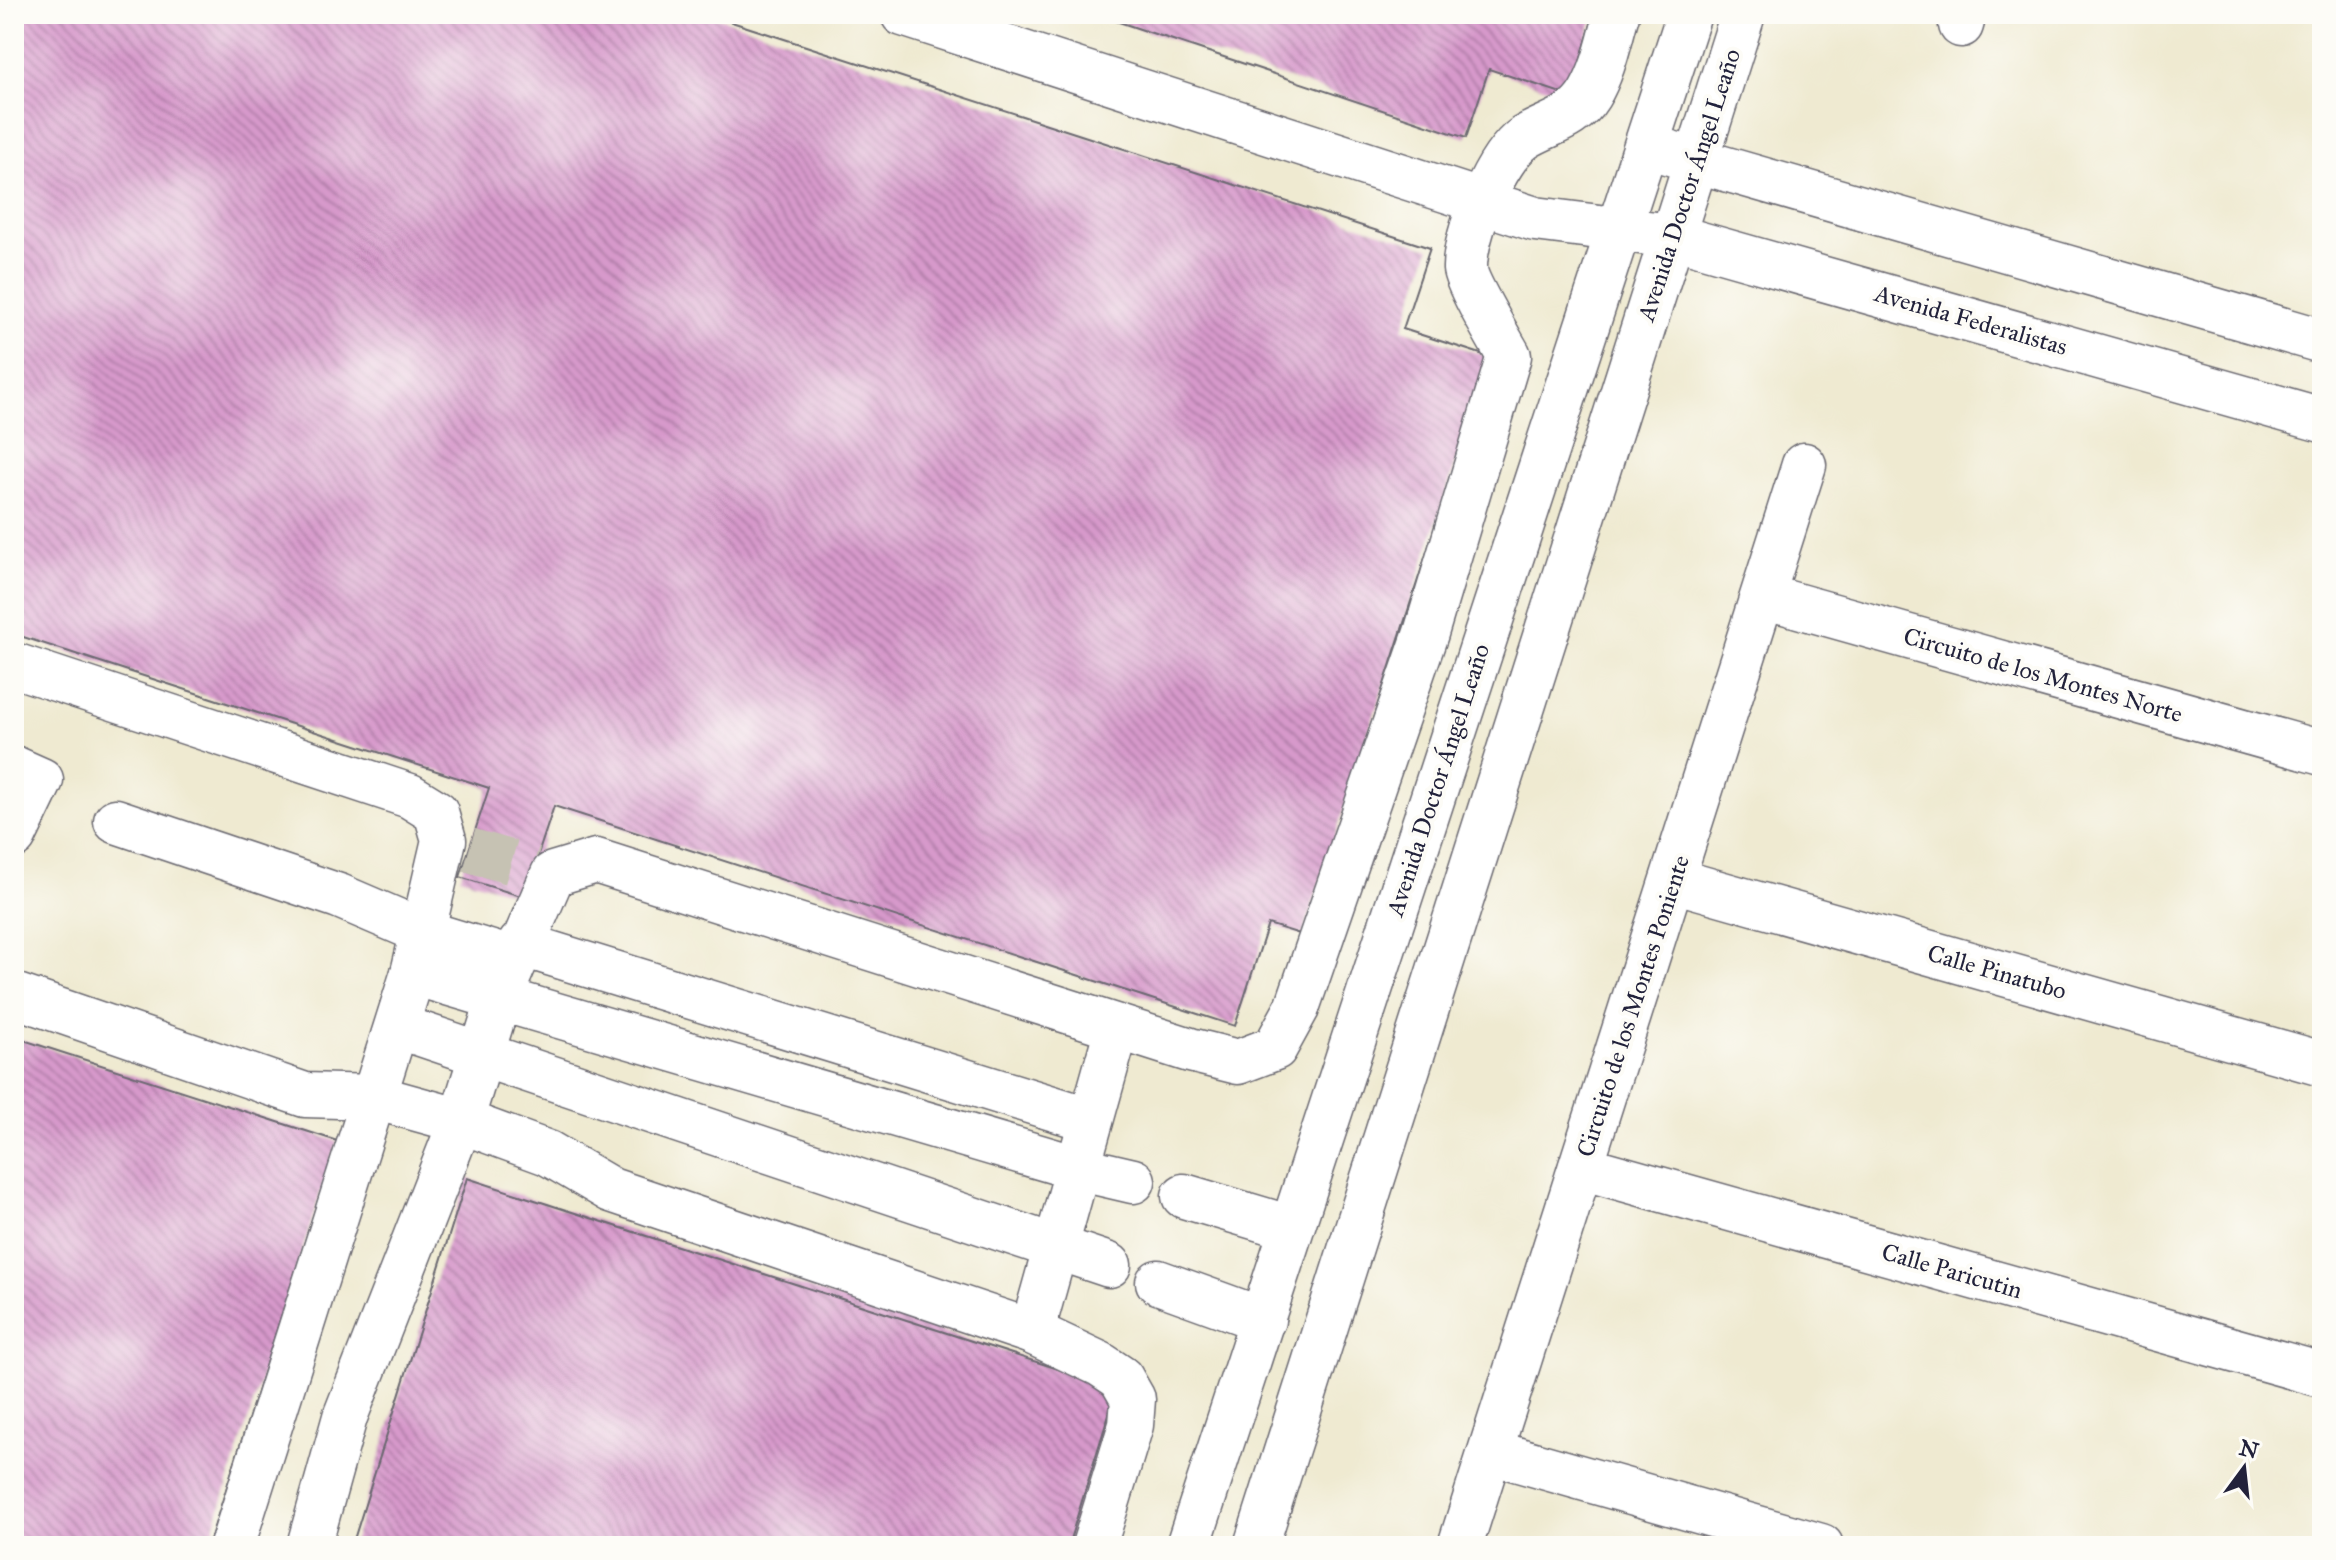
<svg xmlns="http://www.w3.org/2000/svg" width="2336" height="1560" viewBox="0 0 2336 1560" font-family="'IM FELL Great Primer',serif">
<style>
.building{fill:url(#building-back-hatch)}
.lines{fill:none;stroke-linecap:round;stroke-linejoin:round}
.minor-tunnel{stroke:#c6c2b3;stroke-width:44;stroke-dasharray:44 22;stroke-linecap:butt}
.minor-casing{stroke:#6a6870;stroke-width:47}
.minor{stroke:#fff;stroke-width:44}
.labels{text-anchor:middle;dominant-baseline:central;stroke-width:8;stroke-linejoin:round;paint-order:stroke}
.street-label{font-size:24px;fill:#22223b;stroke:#fdfcf7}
</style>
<defs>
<pattern id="building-back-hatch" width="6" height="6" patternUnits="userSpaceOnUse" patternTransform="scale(2)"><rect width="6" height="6" fill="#d799cb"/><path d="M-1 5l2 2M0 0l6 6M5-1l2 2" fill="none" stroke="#ae7ca6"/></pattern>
</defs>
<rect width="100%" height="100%" fill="#fdfcf7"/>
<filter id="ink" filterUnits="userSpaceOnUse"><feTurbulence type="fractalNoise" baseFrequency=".0125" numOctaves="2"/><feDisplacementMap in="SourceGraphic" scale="16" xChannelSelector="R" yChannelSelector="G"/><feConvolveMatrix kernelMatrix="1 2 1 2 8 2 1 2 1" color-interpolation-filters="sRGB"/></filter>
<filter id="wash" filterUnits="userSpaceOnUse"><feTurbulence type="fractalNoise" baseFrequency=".006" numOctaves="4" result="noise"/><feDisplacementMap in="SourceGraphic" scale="32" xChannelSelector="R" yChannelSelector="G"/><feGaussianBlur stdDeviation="1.8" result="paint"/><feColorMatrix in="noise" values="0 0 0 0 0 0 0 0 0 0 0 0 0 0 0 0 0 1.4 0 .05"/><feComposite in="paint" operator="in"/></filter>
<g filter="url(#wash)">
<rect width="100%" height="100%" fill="#efead1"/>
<g id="blocks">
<g class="building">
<polygon points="14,14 707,14 1430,248 1403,329 1490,357 1303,935 1268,924 1235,1026 554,806 524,897 460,877 489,788 14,634"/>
<polygon points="1594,14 1570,96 1489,69 1466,138 1098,15"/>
<polygon points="14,1037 337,1141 208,1546 14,1546"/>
<polygon points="467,1178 1117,1388 1068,1546 352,1546"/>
</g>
</g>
</g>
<g filter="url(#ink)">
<use href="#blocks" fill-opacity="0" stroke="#6a6870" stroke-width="2"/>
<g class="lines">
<polyline class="minor-tunnel" points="469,850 534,869"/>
<defs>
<g id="minor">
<polyline points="903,14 1535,219 1672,236 2322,420"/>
<polyline points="1961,25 1964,14"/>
<polyline points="1667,152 2322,341"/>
<polyline points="1763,596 2322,753"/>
<polyline points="14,665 410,796 436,812 444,840 413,973 232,1546"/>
<polyline points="14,768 41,780 14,836"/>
<polyline points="116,821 339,896 423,932 515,960"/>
<polyline points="1673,880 2322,1064"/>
<polyline points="520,944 1091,1120"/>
<polyline points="413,973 1077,1168 1133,1181"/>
<polyline points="14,995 305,1095 374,1097 461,1121 548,1153 611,1190 1032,1332 1100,1364 1121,1378 1133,1399 1131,1425 1094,1546"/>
<polyline points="397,1026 1109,1265"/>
<polyline points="1581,1167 2322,1375"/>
<polyline points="1184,1196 1291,1228"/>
<polyline points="1158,1282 1263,1320"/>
<polyline points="1032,1332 1117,1028"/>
<polyline points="1491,1452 1821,1546"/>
<path d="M 309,1546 L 345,1417 L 461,1121 L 498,1001 L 553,874 L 596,861 L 1190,1050 L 1238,1062 L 1275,1048 L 1297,1008 L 1426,633 L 1509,356 C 1500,340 1466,282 1465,269 C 1464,234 1496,158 1524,138 C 1548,123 1573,121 1589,95 C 1604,70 1609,41 1617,14"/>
<polyline points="1188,1546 1689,14"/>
<polyline points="1256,1546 1743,14"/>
<polyline points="1460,1546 1804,465"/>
</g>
</defs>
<use href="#minor" class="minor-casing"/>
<use href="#minor" class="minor"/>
</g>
</g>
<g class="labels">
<g class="street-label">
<text transform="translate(1689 185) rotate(-72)">Avenida Doctor Ángel Leaño</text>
<text transform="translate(1971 320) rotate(16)">Avenida Federalistas</text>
<text transform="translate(2043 675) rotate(16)">Circuito de los Montes Norte</text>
<text transform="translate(1438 780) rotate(-72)">Avenida Doctor Ángel Leaño</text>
<text transform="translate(1997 972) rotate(16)">Calle Pinatubo</text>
<text transform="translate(1633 1006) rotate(-72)">Circuito de los Montes Poniente</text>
<text transform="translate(1952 1271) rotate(16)">Calle Paricutin</text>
</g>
</g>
<rect width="2336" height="1560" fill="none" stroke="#fdfcf7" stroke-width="48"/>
<g transform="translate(2244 1468) rotate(15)" stroke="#fdfcf7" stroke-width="6" paint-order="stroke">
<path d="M0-6L14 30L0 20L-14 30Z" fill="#22223b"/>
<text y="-12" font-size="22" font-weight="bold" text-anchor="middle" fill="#22223b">N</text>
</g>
</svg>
